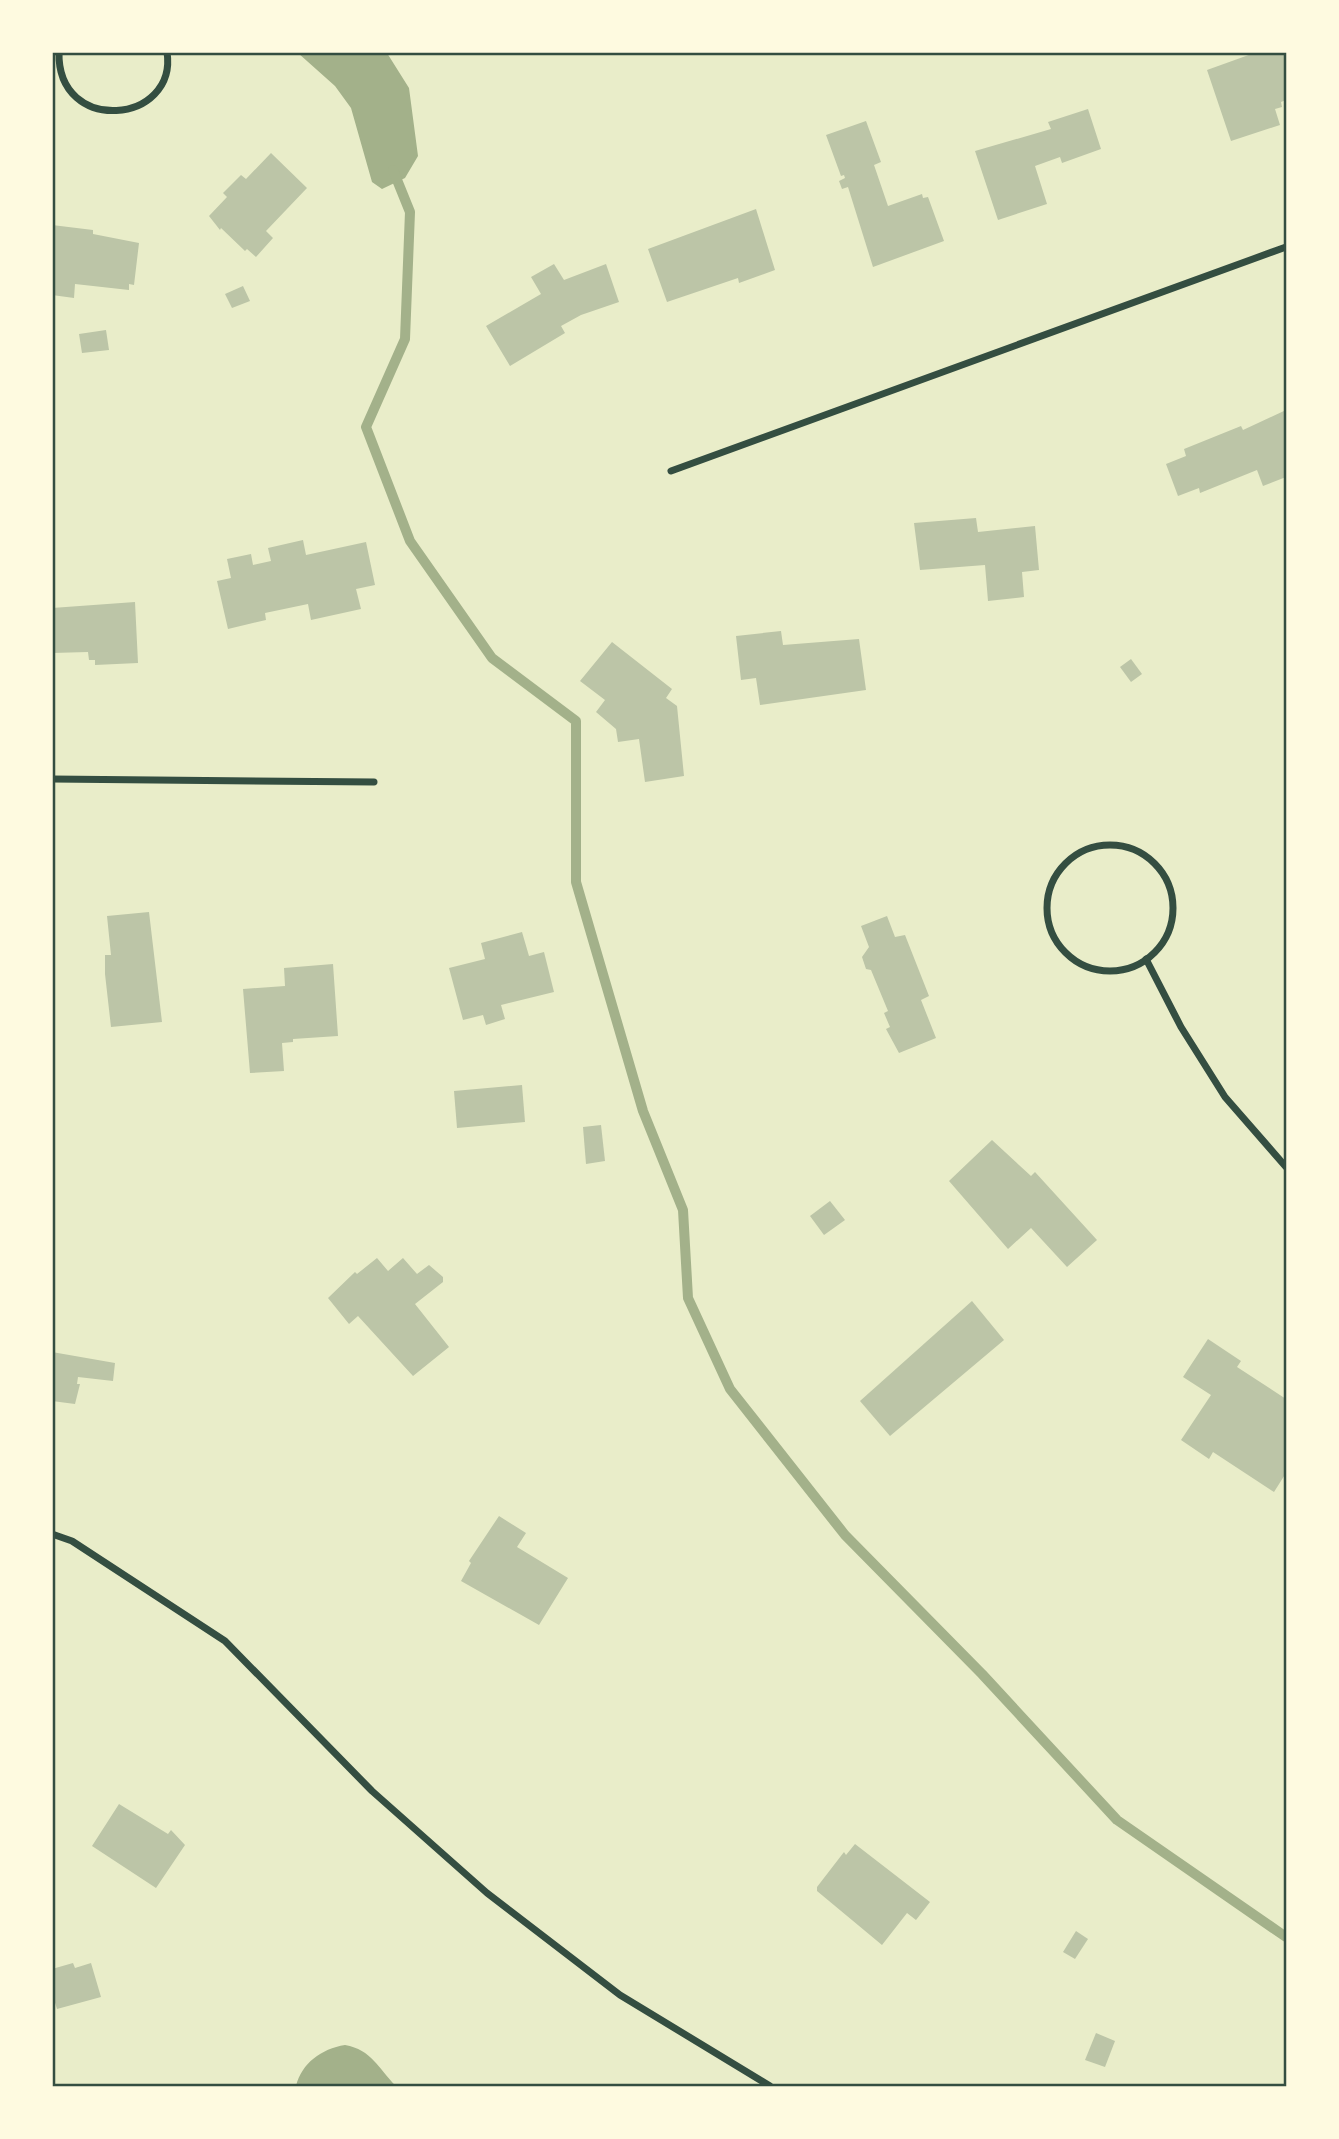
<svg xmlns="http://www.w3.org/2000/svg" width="1339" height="2139" viewBox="0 0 1339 2139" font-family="'Asap Condensed',sans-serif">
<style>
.water{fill:#a3b18a}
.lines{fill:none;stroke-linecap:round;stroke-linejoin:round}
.stream{stroke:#a3b18a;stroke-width:10}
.building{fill:#bcc5a7}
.minor{stroke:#344e41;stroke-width:7}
.neatline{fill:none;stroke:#344e41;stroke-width:2.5}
</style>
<rect width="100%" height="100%" fill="#e9edc9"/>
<g class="water">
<polygon points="298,53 387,53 409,88 418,156 405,178 382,189 372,182 351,108 335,86"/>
<path d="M 345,2045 C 372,2050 378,2068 396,2086 L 296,2086 C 302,2063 321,2049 345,2045 Z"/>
</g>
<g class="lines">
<polyline class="stream" points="393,170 410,212 405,339 366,427 410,541 492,658 576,721 576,882 643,1111 683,1210 688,1298 730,1389 845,1535 982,1674 1117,1820 1286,1937"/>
</g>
<g class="building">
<polygon points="1257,52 1286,52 1286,100 1281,102 1282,107 1275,109 1280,125 1231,141 1207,70"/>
<polygon points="1088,109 1101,149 1062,163 1060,157 1035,166 1047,204 998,220 975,151 1051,129 1048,122"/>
<polygon points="866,121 881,162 874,165 888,206 922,194 923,198 928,197 944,241 873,267 848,187 842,189 839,181 845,178 844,175 841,176 826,135"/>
<polygon points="271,153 307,188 266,231 273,238 256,257 247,249 245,251 221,228 220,230 209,216 227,197 223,193 241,175 246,179"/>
<polygon points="756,209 775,270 739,283 738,278 667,302 648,249"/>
<polygon points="52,225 93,230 93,234 139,243 134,285 129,284 129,290 75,284 74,298 52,295"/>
<polygon points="554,264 564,280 606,264 619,302 581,315 561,326 565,333 510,366 486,326 541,294 531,277"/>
<polygon points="243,286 250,301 232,308 225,294"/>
<polygon points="106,330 109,350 82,353 79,334"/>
<polygon points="1286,410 1286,477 1263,486 1257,470 1200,493 1199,488 1178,496 1166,464 1186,456 1184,449 1241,426 1243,430"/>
<polygon points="976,518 978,532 1035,526 1039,570 1022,572 1024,597 988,601 985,565 920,570 914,523"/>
<polygon points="303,540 306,555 366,542 375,585 356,589 361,609 311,620 308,604 265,613 266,620 228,629 217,581 231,578 227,559 251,554 253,565 271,561 268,548"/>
<polygon points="135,602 138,663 95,665 95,660 89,660 88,652 52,653 52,608"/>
<polygon points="781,631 783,645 859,639 866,690 760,705 756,678 741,680 736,636"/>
<polygon points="612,642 672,689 666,698 677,706 684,776 645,782 639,739 618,742 616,729 596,712 605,700 580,681"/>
<polygon points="1131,659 1142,674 1131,682 1120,667"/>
<polygon points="149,912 162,1022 111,1027 105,974 105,955 111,955 107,916"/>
<polygon points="887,916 895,937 905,935 929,996 921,1000 936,1038 899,1053 886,1029 890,1027 884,1013 888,1011 871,970 866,969 862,957 869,947 861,926"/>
<polygon points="522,932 529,956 544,952 554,992 501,1005 505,1019 486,1025 483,1015 463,1020 449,968 485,959 481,943"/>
<polygon points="333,964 338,1036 293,1039 293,1042 282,1043 284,1071 250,1073 243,989 285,986 284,968"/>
<polygon points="522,1085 525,1122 457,1128 454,1091"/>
<polygon points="601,1125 605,1161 586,1164 583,1127"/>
<polygon points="992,1140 1031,1176 1035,1172 1097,1240 1067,1267 1031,1228 1008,1249 949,1181"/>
<polygon points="830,1201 845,1220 824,1235 810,1216"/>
<polygon points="377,1258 388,1271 403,1258 417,1274 429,1265 443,1277 443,1282 415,1304 449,1347 413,1376 358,1316 349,1324 328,1298 355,1272 357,1274"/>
<polygon points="972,1301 1004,1340 890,1436 860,1401"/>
<polygon points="1208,1339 1241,1361 1237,1367 1286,1399 1286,1473 1274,1492 1213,1452 1209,1459 1181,1440 1211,1395 1183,1377"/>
<polygon points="52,1352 115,1363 113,1381 78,1377 77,1384 80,1384 75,1404 52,1401"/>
<polygon points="499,1516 526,1533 517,1547 568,1578 539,1625 461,1581 471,1563 469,1561"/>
<polygon points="119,1804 168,1834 171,1830 185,1845 156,1888 92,1846"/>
<polygon points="855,1844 930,1902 916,1920 907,1913 882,1945 817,1891 817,1887 844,1852 846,1855"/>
<polygon points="1076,1931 1088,1939 1075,1959 1063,1952"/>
<polygon points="73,1963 75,1968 91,1963 101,1997 57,2009 52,1993 52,1969"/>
<polygon points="1096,2033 1115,2041 1105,2067 1085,2060"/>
</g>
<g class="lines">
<g class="minor">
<path d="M 59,52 C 57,136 178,124 167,52"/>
<polyline points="671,471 1286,247"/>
<polyline points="52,779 374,782"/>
<circle cx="1110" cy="908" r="63"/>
<polyline points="1146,959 1181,1027 1225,1097 1286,1167"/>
<polyline points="52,1534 72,1541 225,1641 372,1791 487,1893 620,1995 770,2086"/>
</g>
</g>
<rect width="1339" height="2139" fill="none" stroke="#fefae0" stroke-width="108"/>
<rect x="54" y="54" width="1231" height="2031" class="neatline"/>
</svg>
